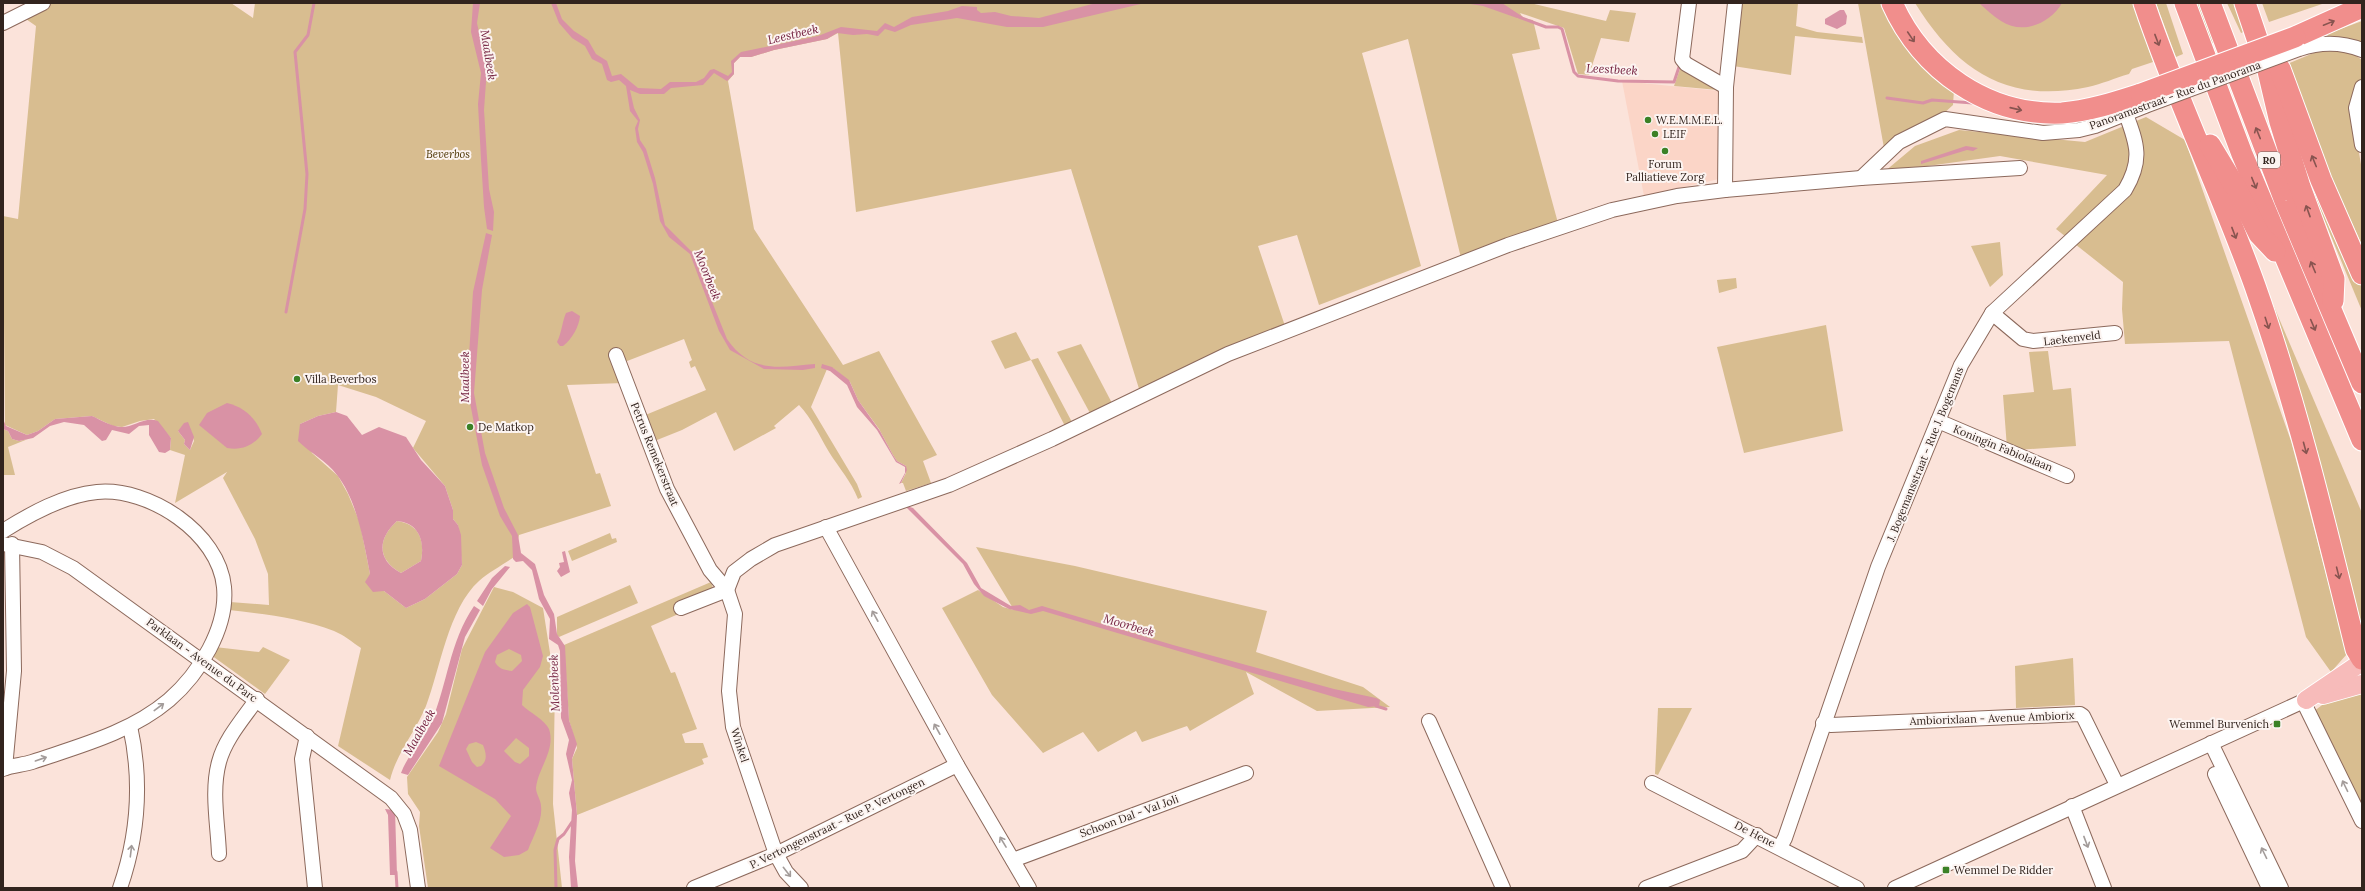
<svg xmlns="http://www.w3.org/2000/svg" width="2365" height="891" viewBox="0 0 2365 891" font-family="Lora,serif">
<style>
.built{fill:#fbd5c7}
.green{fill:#d8bd90;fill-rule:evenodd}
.water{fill:#d992a5;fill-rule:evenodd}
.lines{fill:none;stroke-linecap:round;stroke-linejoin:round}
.stream{stroke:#d992a5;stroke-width:3}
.minor-casing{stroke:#8c695c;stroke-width:16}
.major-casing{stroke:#fff;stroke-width:20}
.highway-casing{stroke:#fff;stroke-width:23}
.minor{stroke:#fff;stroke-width:14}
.major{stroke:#f7bbba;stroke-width:18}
.highway{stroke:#f18e8c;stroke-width:21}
.minor-bridge-casing{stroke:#8c695c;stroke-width:16;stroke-linecap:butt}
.highway-bridge-casing{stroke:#fff;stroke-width:23;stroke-linecap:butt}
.minor-bridge{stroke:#fff;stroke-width:14}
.highway-bridge{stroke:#f18e8c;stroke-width:21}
.oneway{stroke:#885450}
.oneway2{stroke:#a39c9a}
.poi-dot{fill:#3b8126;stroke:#fcf4f1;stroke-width:1.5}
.labels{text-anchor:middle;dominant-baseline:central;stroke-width:4;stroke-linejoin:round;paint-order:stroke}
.shield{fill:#fcf4f1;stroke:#6f625d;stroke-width:1}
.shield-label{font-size:10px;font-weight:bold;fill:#32241e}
.street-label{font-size:11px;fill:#32241e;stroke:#fcf4f1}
.poi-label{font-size:11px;fill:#32241e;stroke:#fcf4f1;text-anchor:start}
.park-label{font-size:11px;font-style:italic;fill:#4c3400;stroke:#fcf4f1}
.water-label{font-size:12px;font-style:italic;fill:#73203f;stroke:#fcf4f1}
</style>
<rect width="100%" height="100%" fill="#fbe3da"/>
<polygon class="built" points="1622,81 1720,91 1719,179 1644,196"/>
<g class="green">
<path d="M 52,3 L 231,3 L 253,18 L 255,3 L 1530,3 L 1606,21 L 1610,10 L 1636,13 L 1629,42 L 1601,38 L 1589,75 L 1578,74 L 1564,28 L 1520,13 L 1523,18 L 1533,20 L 1540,49 L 1512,54 L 1558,223 L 1461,258 L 1408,39 L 1362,53 L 1421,266 L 1319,305 L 1297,235 L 1258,246 L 1285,326 L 1140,392 L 1071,169 L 856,212 L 838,33 L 827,39 L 774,50 L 751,57 L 740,57 L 734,63 L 734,74 L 728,81 L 754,229 L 843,365 L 879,351 L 937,455 L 923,461 L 931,483 L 906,491 L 903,483 L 901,483 L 906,473 L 906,466 L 897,461 L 893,455 L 879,429 L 858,400 L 850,382 L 833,368 L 830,371 L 827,369 L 811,407 L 857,484 L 862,497 L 858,499 C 851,481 839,468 829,452 C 819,435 812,419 799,405 L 774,426 L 776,428 L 734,451 L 716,412 L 682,430 L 652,442 L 643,416 L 706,390 L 695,366 L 691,368 L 689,362 L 692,360 L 684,339 L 622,363 L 623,383 L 567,385 L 596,474 L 600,473 L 611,506 L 519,535 L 514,557 C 503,565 489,572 479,581 C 448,609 440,670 426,706 C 415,733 397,752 390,780 L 338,746 L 361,648 C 352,642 344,635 334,631 C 301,618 264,614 229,610 L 230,602 L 269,605 L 268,574 L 255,539 L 223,478 L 227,472 L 175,503 L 185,455 L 170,450 L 171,438 L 154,419 L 140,421 L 122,427 L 113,426 L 92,416 L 55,419 L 38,431 L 27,435 L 5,425 L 3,216 L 18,219 L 36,26 L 23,17 ZM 338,385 L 376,397 L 426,421 L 413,448 L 445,486 L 453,510 L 453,519 L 458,525 L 462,565 L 457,574 L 425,599 L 406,608 L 384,591 L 370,574 L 360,523 L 348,494 L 338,476 L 312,453 L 300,424 L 318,416 L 336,412 ZM 178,431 L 191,431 L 194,441 L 190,450 L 184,444 L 185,440 Z"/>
<polygon points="1740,3 1798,3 1796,26 1817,32 1862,37 1863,43 1795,36 1791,75 1733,66"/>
<polygon points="1858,3 1885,3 1954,90 1953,105 1942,115 1902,132 1884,148"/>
<path d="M 1915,3 L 2133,3 L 2153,62 L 2132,69 L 2129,74 C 2115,78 2102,84 2088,87 C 2006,104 1957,70 1915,3 Z"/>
<polygon points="2156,3 2166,3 2183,54 2176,57"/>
<polygon points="2196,3 2199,3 2214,42 2210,44"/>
<polygon points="2227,3 2238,3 2248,30 2241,33"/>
<polygon points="2262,3 2325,3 2269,22"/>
<polygon points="2362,21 2362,45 2328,37 2327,34"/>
<polygon points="2336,51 2352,53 2362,60 2362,78 2351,107 2362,170 2362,245 2317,147 2285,65 2316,52"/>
<polygon points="1680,69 1686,70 1718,90 1674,86"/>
<polygon points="2292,115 2362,285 2362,311 2306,176"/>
<polygon points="2146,117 2185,140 2291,441 2347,654 2331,672 2306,637 2229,341 2125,344 2122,309 2123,282 2056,229 2107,175 2000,156 1884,172 1915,146 1959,130 2085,142"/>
<polygon points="2000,242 2003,275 1990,287 1971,246"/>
<polygon points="2255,262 2362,513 2362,642"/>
<polygon points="1736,278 1737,288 1719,293 1717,280"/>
<polygon points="1826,325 1843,431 1744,453 1717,347"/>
<polygon points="1016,332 1031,360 1038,358 1073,424 1066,428 1031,360 1005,369 991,341"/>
<polygon points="1081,344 1113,405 1091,415 1057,352"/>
<polygon points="2048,351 2053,390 2071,388 2076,446 2016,450 2007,448 2003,395 2034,392 2029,352"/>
<polygon points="3,429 8,431 12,439 19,441 28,439 8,447 15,475 3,475"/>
<path d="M 397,521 C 419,524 425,540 421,561 L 401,573 C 376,559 378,538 397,521 Z"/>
<polygon points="610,533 612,539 616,538 617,542 572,561 568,551"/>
<polygon points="976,547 1075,566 1267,611 1256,652 1363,687 1390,707 1317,711 1246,672 1254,694 1190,731 1187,726 1142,742 1136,731 1098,752 1083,732 1043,753 992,695 942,608 978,590 1003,607 1014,610"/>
<polygon points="711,582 714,591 683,612 651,626 671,673 675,672 697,729 682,734 685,743 703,743 708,757 702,759 704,764 577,815 572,759 577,748 569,720 564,645"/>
<polygon points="630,585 638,603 559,637 557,635 557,617"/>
<polygon points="494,587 513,592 543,608 555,685 553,804 562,888 428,888 419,826 420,812 408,794 407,777 438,732 446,714 462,649"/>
<polygon points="215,647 259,652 263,647 290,660 265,694 211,655"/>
<polygon points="2073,658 2075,705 2016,708 2015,666"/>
<polygon points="2362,691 2362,807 2313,712 2326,702"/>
<polygon points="1658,708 1692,708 1658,775 1655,774"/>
</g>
<g class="water">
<polygon points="473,3 480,3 477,23 487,68 484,110 489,189 494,212 493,231 487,229 484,207 481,159 478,104 481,73 471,32"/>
<path d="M 551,3 L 556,3 L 562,19 L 574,31 L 588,40 L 596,54 L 607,61 L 612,76 L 621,74 L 638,88 L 661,89 L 670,82 L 696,82 L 704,78 L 710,70 L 714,69 L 728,76 L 732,72 L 731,61 L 741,52 L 818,36 L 841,27 L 877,31 L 885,23 L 894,27 L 912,17 L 948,11 L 962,6 L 977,7 L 977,10 L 981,13 L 995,12 L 1011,16 L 1039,18 L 1096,3 L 1145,3 L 1043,27 L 1007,27 L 957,18 L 911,25 L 895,32 L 885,29 L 878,36 L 867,34 L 853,35 L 837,33 L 827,39 L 774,50 L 751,57 L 740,57 L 734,63 L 734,74 L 727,81 L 714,73 L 703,85 L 671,88 L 664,94 L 640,94 L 630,90 L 634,108 L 640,120 L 638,129 L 640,140 L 646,149 L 655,178 L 665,225 L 692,252 L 727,339 C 751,374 779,367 815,364 L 815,368 L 803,370 L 764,369 L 730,350 L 719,331 L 690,254 L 669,237 L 660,221 L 653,184 L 643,152 L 637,142 L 635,128 L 638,121 L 630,111 L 626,86 L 619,80 L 611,82 L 607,80 L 602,64 L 592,59 L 585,46 L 572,38 L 559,23 Z"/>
<polygon points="1464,3 1502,3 1523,17 1517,18 1483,6"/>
<path d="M 1979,3 L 2062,3 C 2050,24 2022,35 2001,21 C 1993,16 1986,9 1979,3 Z"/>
<polygon points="1840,10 1844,10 1847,16 1846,24 1837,29 1825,24 1825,19"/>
<polygon points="1966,146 1978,148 1973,151 1967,150 1921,164 1921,161"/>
<polygon points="486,233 492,235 482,290 474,393 485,453 504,508 518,535 521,553 535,564 544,595 554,614 557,634 565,646 569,720 577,744 572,759 577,815 575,861 578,888 571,888 569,857 572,810 569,793 572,780 566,754 569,740 561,718 560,651 558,645 549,639 550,619 539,599 532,570 523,561 516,562 513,559 512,536 500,516 482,465 467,387 473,292"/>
<path d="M 572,311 L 580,316 C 579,327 572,339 563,346 L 560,346 L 557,342 C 562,332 562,322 566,313 Z"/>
<polygon points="822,364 832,367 849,380 858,400 880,431 893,455 897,461 906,466 907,470 901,483 899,484 905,473 905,467 896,462 877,430 857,407 847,385 830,371 821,368"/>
<path d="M 227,403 C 244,407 256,418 262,434 C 254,445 242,451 227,448 L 199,425 L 207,413 Z"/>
<path d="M 336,412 L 347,416 L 362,435 L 379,427 L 406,437 L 421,460 L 445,486 L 453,510 L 453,519 L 458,525 L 461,535 L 462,565 L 457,574 L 425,599 L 406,608 L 384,591 L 373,592 L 365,582 L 370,574 C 364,543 357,500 337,475 C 327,461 310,453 298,441 L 300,424 L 318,416 ZM 397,521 C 419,523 425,541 421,561 L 401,573 C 376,560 378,538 397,521 Z"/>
<path d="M 92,416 C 101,420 112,427 122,427 C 134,427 145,416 158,421 L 171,438 L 170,450 L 165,453 L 159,452 L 149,435 L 149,425 L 139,426 L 129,434 L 112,430 L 106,440 L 102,441 L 84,425 L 64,422 L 50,426 L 33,438 L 19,441 L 12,439 L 8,431 L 3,429 L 3,419 L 6,426 L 27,435 L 38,431 L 55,419 Z"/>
<polygon points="188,422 194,437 190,450 184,444 185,440 178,431 184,423"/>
<polygon points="904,505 913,508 967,563 981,588 1011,606 1020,605 1029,610 1042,606 1173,645 1334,689 1376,698 1380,700 1379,706 1368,707 1043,611 1031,614 1009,609 984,596 974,584 963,564"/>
<polygon points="565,551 570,572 561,577 557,571 560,567 559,563 564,562 562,552"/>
<polygon points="505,566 510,567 492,589 483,606 477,601 492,578"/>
<path d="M 527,604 L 530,607 L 543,656 L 540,667 L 523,690 L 522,705 C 529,712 545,720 549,729 C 556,750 538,768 536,788 C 536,794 541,800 541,806 C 543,820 533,837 528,850 L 519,855 L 504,857 L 490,848 L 511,816 L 495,799 L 439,766 L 485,652 L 513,613 ZM 509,649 L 521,655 L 522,661 L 512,671 C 504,670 499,669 495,662 L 497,655 ZM 516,738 L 529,748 L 529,756 L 520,764 L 515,762 L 504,751 ZM 476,742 L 483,745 C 486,753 488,760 481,766 L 477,767 L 472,762 L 466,749 L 469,744 Z"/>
<path d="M 474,606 L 480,610 L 465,637 L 442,723 L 408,775 L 401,773 C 408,754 423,741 431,723 C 448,683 449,643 474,606 Z"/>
<polygon points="385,809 395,810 397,875 390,875 388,815"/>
</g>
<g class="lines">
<g class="stream">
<polyline points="1519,17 1546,27 1558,27 1562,29 1574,72 1578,76 1618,81 1674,82 1679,67"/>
<polyline points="1887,98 1923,103 1932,100 1973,103"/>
<polyline points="286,312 305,209 307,174 295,52 308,35 314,3"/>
<polyline points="1376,706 1386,709"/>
<polyline points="396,872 397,888"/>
<polyline points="556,888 555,850 558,839 564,834 572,822"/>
</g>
<defs>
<g id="minor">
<polyline points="1689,3 1682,59 1686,64 1726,87"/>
<polyline points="3,23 43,3"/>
<path d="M 2299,49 C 2320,42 2342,42 2362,50"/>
<polyline points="2362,87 2356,108 2362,145"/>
<polyline points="1861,178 1899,142 1945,119 2043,133 2079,130 2095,126 2145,106"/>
<polyline points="1725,190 1726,87 1735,3"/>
<polyline points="1992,313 2023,339 2033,341 2115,333"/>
<polyline points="616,355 667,489 710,570 727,590 735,614 729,691 733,727 776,854 786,872 801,888"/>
<polyline points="1938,421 2067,476"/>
<polyline points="826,527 957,765 1029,888"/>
<path d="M 3,531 C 30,514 64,495 97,492 C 149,487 219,533 224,587 C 228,628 199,674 169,700 C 130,733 79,746 32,762 C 23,765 12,765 3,769"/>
<polyline points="3,544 42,552 73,568 391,798 404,814 410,830 418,888"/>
<polyline points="727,590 734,572 751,559 775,545 949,485 1052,439 1228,354 1508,245 1612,210 1677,196 1725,190 1861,178 2020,168"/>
<polyline points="681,608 727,590"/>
<polyline points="2303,701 2362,821"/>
<polyline points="1429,721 1503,888"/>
<polyline points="1823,723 1831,725 2080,714 2083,716 2117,785"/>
<polyline points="307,736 302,759 315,888"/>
<polyline points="2211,743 2281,888"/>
<polyline points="5,768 14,671 12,544"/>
<polyline points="2215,774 2269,888"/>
<polyline points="1652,783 1857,888"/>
<polyline points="2072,806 2104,888"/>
<path d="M 1780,847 L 1785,838 L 1878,567 L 1961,365 L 1992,313 L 2125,190 C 2143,160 2137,144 2126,114"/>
<path d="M 219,854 C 218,825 211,791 219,762 C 225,739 243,719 257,699"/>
<polyline points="1013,860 1246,773"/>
<path d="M 120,888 C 138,836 142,780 130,726"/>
<polyline points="694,888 776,854 957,765"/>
<polyline points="1646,888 1742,851 1757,835"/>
<polyline points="1895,888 2306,700"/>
</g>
<g id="major">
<polyline points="2323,695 2362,684"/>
<polyline points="2306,700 2362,662"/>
</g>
<g id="highway">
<path d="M 1892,3 C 1922,70 1987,116 2062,113 C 2089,111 2116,102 2141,94"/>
<path d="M 2144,3 C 2176,99 2221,191 2255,286 C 2297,405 2326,527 2356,649 L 2362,659"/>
<polyline points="2185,3 2242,154 2362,440"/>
<polyline points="2210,3 2285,201 2362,383"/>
<polyline points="2245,3 2268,71 2280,122 2300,187 2334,279 2333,301"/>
<polyline points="2295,37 2362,7"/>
<polyline points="2280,69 2321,180 2362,274"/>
<polyline points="2210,145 2236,188 2259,234 2275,251"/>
</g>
</defs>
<use href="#minor" class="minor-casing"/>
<use href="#major" class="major-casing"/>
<use href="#highway" class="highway-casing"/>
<use href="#minor" class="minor"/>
<use href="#major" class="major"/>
<use href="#highway" class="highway"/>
<defs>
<polyline id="minor-bridge" points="2145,106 2299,49"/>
<polyline id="highway-bridge" points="2141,94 2295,37"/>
</defs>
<use href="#minor-bridge" class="minor-bridge-casing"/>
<use href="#highway-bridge" class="highway-bridge-casing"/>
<use href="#minor-bridge" class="minor-bridge"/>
<use href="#highway-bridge" class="highway-bridge"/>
</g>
<defs><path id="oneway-shaft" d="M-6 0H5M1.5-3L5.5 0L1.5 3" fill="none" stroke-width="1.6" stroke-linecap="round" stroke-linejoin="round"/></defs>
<g class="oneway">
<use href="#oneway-shaft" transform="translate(2329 23) rotate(-22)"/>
<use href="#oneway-shaft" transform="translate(1911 37) rotate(56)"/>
<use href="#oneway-shaft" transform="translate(2157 40) rotate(69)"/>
<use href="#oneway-shaft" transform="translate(2016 109) rotate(13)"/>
<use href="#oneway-shaft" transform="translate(2258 133) rotate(-112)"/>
<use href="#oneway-shaft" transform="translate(2314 161) rotate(-112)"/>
<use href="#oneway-shaft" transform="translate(2254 183) rotate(68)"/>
<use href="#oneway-shaft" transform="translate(2308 211) rotate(-110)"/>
<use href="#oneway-shaft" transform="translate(2234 233) rotate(69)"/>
<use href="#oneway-shaft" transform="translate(2313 267) rotate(-113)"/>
<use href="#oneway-shaft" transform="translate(2267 323) rotate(72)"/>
<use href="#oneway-shaft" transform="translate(2313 325) rotate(67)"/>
<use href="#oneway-shaft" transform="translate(2305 448) rotate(75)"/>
<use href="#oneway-shaft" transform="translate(2338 573) rotate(76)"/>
</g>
<g class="oneway2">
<use href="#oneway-shaft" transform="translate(875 616) rotate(-119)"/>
<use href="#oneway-shaft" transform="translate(159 707) rotate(-37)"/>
<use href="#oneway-shaft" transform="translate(937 729) rotate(-119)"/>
<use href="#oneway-shaft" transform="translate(41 759) rotate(-19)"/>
<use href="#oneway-shaft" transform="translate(2345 786) rotate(-116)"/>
<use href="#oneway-shaft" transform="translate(1003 842) rotate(-121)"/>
<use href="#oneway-shaft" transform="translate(2086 842) rotate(69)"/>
<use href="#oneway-shaft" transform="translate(131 851) rotate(-83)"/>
<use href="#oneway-shaft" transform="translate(2264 853) rotate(-116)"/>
<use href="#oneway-shaft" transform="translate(787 872) rotate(52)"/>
</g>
<g class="poi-dot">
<circle cx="1648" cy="120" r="4"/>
<circle cx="1655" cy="134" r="4"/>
<circle cx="1665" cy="151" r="4"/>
<circle cx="297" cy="379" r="4"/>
<circle cx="470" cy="427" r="4"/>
<rect x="2273" y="720" width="8" height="8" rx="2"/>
<rect x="1942" y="866" width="8" height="8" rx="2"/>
</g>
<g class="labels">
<rect class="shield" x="2258" y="152" width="22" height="16" rx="3"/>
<g class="shield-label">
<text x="2269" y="160">R0</text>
</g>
<g class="street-label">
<text transform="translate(2175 95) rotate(-20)">Panoramastraat - Rue du Panorama</text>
<text transform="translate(2072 338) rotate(-7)">Laekenveld</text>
<text transform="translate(2003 448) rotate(22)">Koningin Fabiolalaan</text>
<text transform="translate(655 454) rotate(68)">Petrus Remekerstraat</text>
<text transform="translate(1925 454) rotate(-68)">J. Bogemansstraat - Rue J. Bogemans</text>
<text transform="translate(202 660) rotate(36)">Parklaan - Avenue du Parc</text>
<text transform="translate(1992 718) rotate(-2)">Ambiorixlaan - Avenue Ambiorix</text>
<text transform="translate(740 745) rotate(72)">Winkel</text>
<text transform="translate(1129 816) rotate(-20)">Schoon Dal - Val Joli</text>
<text transform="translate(837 823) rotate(-26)">P. Vertongenstraat - Rue P. Vertongen</text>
<text transform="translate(1755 834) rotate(27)">De Hene</text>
</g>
<g class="poi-label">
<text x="1656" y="120">W.E.M.M.E.L.</text>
<text x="1663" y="134">LEIF</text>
<text x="1665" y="164" text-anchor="middle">Forum<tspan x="1665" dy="13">Palliatieve Zorg</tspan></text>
<text x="305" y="379">Villa Beverbos</text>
<text x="478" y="427">De Matkop</text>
<text x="2269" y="724" text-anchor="end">Wemmel Burvenich</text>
<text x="1954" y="870">Wemmel De Ridder</text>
</g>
<g class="park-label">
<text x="448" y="154">Beverbos</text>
</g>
<g class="water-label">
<text transform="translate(793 34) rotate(-13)">Leestbeek</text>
<text transform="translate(489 55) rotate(81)">Maalbeek</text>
<text transform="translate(1612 69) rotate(3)">Leestbeek</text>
<text transform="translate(708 275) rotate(68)">Moorbeek</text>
<text transform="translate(464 377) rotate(-90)">Maalbeek</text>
<text transform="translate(1129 625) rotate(16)">Moorbeek</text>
<text transform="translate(554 683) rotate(-92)">Molenbeek</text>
<text transform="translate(419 732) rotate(-60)">Maalbeek</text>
</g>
</g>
<rect width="2365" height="891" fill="none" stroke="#32241e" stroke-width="8"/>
</svg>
